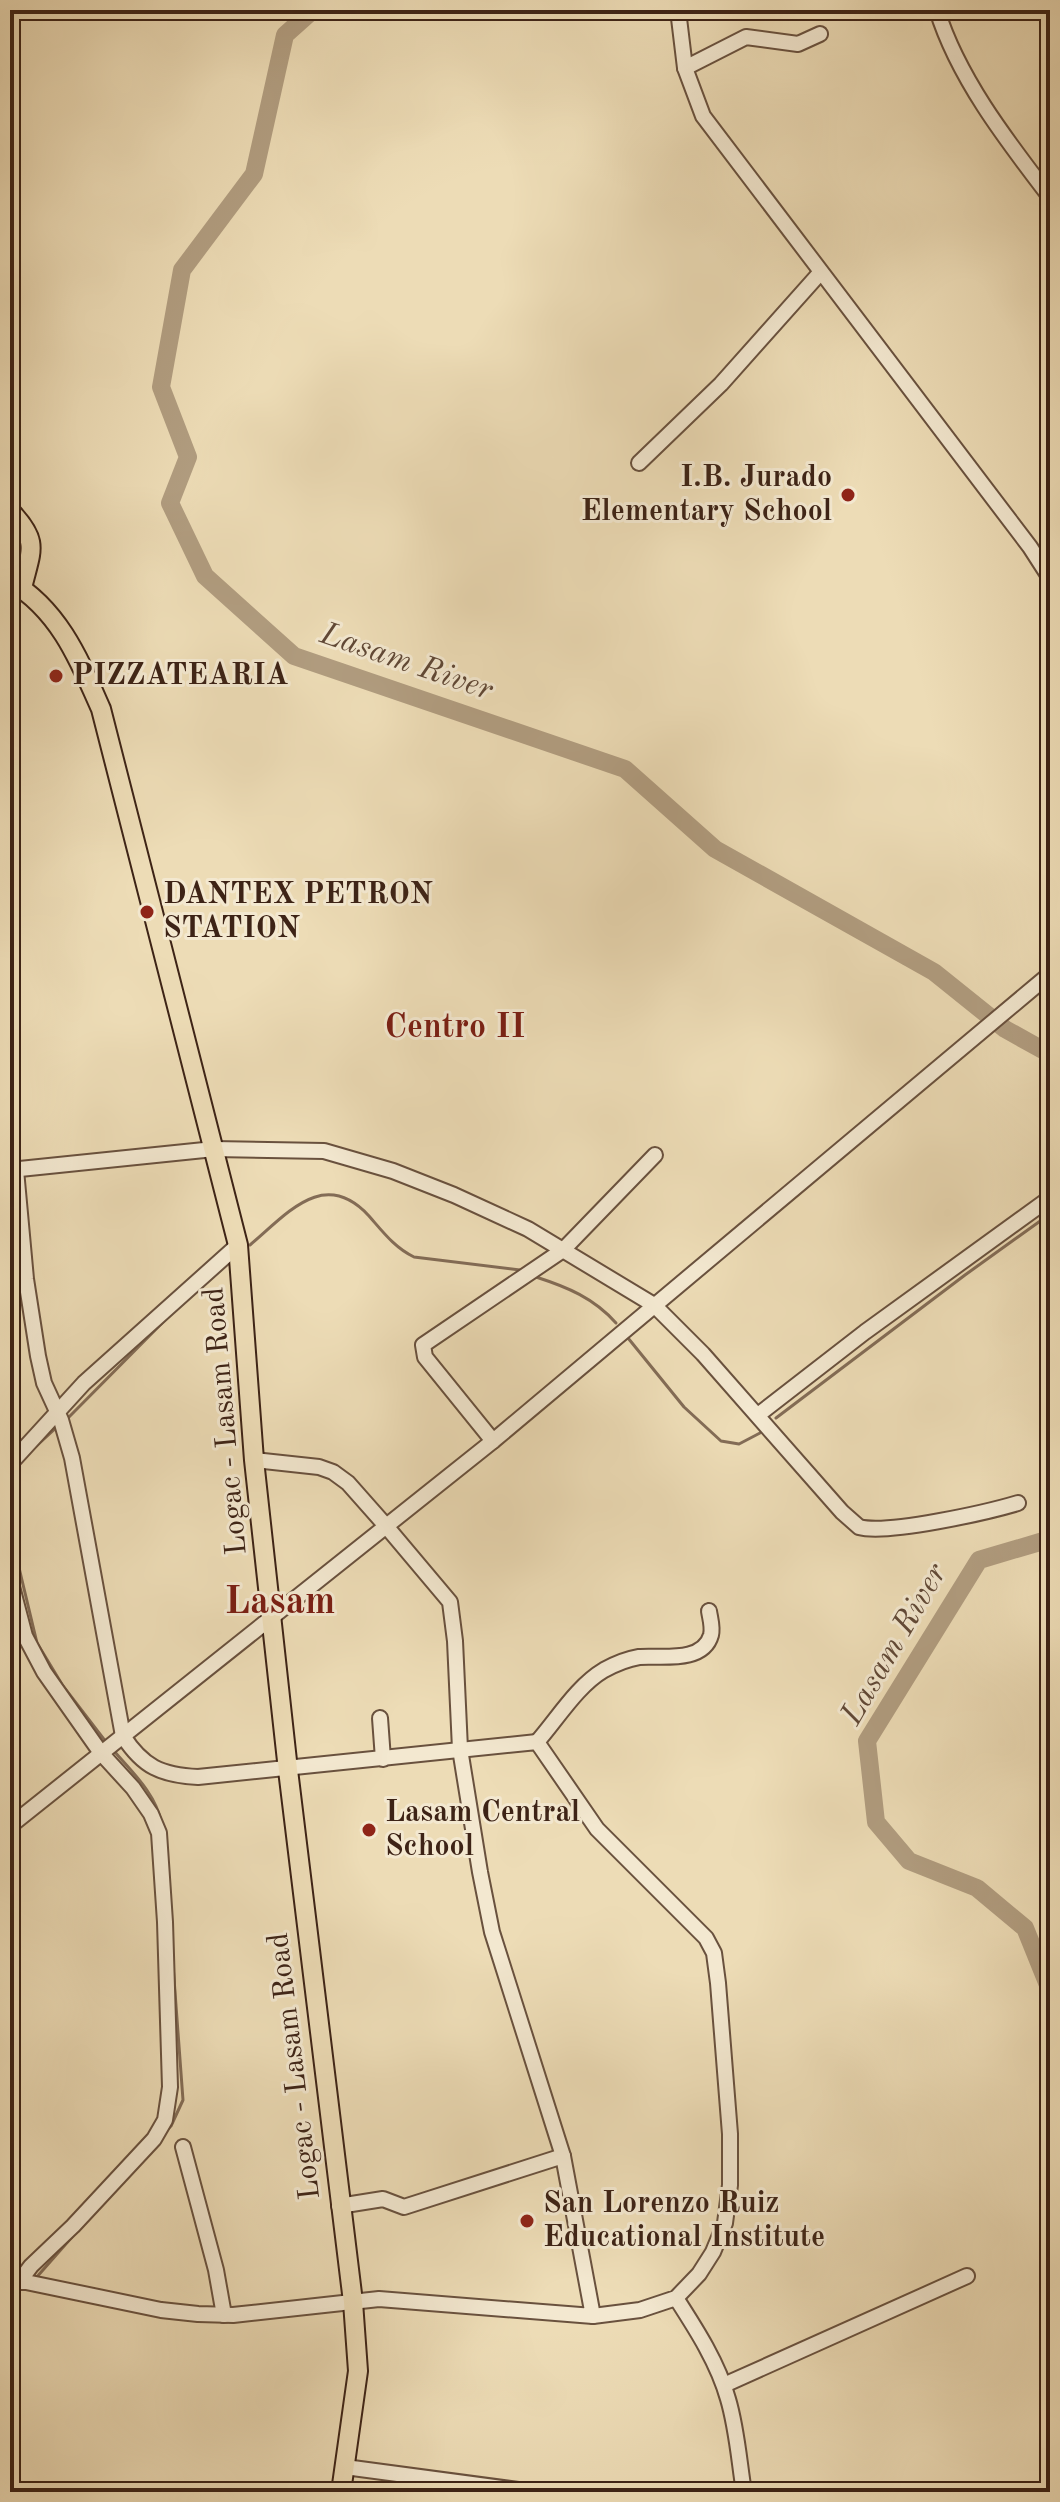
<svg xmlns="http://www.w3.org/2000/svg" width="1060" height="2502" viewBox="0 0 1060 2502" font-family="'Old Standard TT',serif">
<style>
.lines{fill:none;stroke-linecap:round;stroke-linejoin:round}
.stream{stroke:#836c56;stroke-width:3}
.river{stroke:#b19d80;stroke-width:18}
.minor-casing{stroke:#69513e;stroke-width:18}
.major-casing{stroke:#3d2316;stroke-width:22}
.minor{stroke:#f3e8d0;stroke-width:14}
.major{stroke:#eddcb6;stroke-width:18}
.poi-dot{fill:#8f2418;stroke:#f3e8d0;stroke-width:3}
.labels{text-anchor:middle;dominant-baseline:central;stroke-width:6;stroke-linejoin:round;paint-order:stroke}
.poi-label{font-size:30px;font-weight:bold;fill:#3d2316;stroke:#f3e8d0;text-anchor:start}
.street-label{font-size:30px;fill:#3d2316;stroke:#f3e8d0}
.water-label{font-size:32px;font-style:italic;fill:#604836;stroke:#f3e8d0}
.quarter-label{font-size:34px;font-weight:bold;fill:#7a1f14;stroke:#f3e8d0}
.district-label{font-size:38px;font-weight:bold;fill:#7a1f14;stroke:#f3e8d0}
</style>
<rect width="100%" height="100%" fill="#eddcb6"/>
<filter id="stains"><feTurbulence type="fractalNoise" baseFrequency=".0025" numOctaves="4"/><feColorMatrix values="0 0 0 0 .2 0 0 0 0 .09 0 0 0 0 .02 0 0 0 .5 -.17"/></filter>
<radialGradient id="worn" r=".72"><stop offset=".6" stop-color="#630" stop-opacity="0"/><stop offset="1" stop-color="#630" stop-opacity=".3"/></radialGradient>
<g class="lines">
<g class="stream">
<path d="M 250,1245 C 287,1214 324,1167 369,1216 C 383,1232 395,1248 414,1257 L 520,1270"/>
<path d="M 536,1277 C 567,1287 594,1298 616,1323"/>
<polyline points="628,1338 684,1407 721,1441 739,1444 760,1433"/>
<polyline points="68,1418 175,1310"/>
<polyline points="776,1418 965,1275 1050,1214"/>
<polyline points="32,1450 57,1427"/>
<polyline points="10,1530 37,1643 63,1686 106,1742"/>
<path d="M 114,1751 C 132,1772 156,1794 161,1822"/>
<polyline points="165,2132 171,2126 183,2100 173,1965"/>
<polyline points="35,2279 72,2237"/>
<polyline points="10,2298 20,2290"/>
</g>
<g class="river">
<polyline points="313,10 285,35 254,174 182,270 161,387 188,457 170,503 205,576 294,656 625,769 715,849 934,972 1005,1029 1050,1054"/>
<polyline points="1050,1539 979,1560 867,1741 876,1822 909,1861 977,1888 1025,1928 1050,1990"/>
</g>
<defs>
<g id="minor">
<polyline points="678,10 685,68 703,116 1030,547 1050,578"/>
<path d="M 937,10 C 958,78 1007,141 1050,197"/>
<polyline points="685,68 746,37 798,44 820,34"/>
<polyline points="639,463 721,384 820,273"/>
<path d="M 10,1170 L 214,1149 L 324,1151 L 393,1171 L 454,1195 L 528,1229 L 654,1305 L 703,1354 L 842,1512 L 859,1527 C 887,1535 988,1512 1018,1503"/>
<path d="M 16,1170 L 26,1279 L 38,1356 L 44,1383 L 61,1420 L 72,1458 L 123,1736 C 143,1767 161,1775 198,1777 L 537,1742 L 597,1829 L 706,1938 L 714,1953 L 718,1983 L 730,2134 L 730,2185 L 725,2223 L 713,2252 L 699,2274 L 676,2298 L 640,2310 L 593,2316"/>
<polyline points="758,1415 865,1332 1050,1198"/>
<polyline points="493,1441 425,1357 423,1345 563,1250 655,1155"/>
<polyline points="10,1464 84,1383 238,1245"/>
<polyline points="10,1579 25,1636 44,1672 101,1753 133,1788 151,1814 159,1833 165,1922 170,2087 165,2120 154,2139 73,2226 31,2266 19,2282"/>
<polyline points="380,1718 383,1759"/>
<path d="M 537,1742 C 558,1718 577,1686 604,1670 C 615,1664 627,1659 639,1657 C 659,1655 703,1664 711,1635 C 713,1627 710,1618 709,1611"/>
<polyline points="10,1826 493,1441 1050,974"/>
<polyline points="183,2147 216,2270 224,2315"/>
<polyline points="339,2206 383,2199 404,2207 563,2156"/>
<polyline points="10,2282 26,2282 161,2310 198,2314 233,2315 379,2299 593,2316 563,2156 492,1932 480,1872 460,1749 455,1641 450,1602 386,1526 348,1483 333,1472 319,1467 254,1460"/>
<path d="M 676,2298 C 696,2329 718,2363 728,2399 C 737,2429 739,2461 744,2492"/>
<polyline points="724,2385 967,2276"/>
<polyline points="345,2467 533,2492"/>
</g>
<g id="major">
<path d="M 10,511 C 40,542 31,550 22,588"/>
<path d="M 10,581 C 59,610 79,659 101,709 L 238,1245 L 254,1460 L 288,1770 L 353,2302 L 358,2371 L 341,2492"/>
</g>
</defs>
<use href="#minor" class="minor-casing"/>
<use href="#major" class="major-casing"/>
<use href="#minor" class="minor"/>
<use href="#major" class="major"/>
</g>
<g class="poi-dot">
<circle cx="848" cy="495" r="8"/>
<circle cx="56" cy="676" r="8"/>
<circle cx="147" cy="912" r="8"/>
<circle cx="369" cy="1830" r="8"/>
<circle cx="527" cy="2221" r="8"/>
</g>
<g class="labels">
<g class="poi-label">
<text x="832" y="478" text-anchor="end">I.B. Jurado<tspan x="832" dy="34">Elementary School</tspan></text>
<text x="72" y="676">PIZZATEARIA</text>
<text x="163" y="895">DANTEX PETRON<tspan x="163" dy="34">STATION</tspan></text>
<text x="385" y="1813">Lasam Central<tspan x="385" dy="34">School</tspan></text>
<text x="543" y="2204">San Lorenzo Ruiz<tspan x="543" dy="34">Educational Institute</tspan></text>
</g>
<g class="street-label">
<text transform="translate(226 1421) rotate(-95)">Logac - Lasam Road</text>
<text transform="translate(295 2066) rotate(-97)">Logac - Lasam Road</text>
</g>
<g class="water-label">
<text transform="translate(406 663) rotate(19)">Lasam River</text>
<text transform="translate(895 1645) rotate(-60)">Lasam River</text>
</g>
<g class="quarter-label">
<text x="455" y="1028">Centro II</text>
</g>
<g class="district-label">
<text x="280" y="1603">Lasam</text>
</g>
</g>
<rect width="1060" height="2502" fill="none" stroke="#eddcb6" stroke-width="40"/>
<rect x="12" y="12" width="1036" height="2478" fill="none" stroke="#3d2316" stroke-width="4"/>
<rect x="20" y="20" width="1020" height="2462" fill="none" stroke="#3d2316" stroke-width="2"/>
<rect width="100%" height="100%" filter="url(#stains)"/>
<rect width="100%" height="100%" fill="url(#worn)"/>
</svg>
